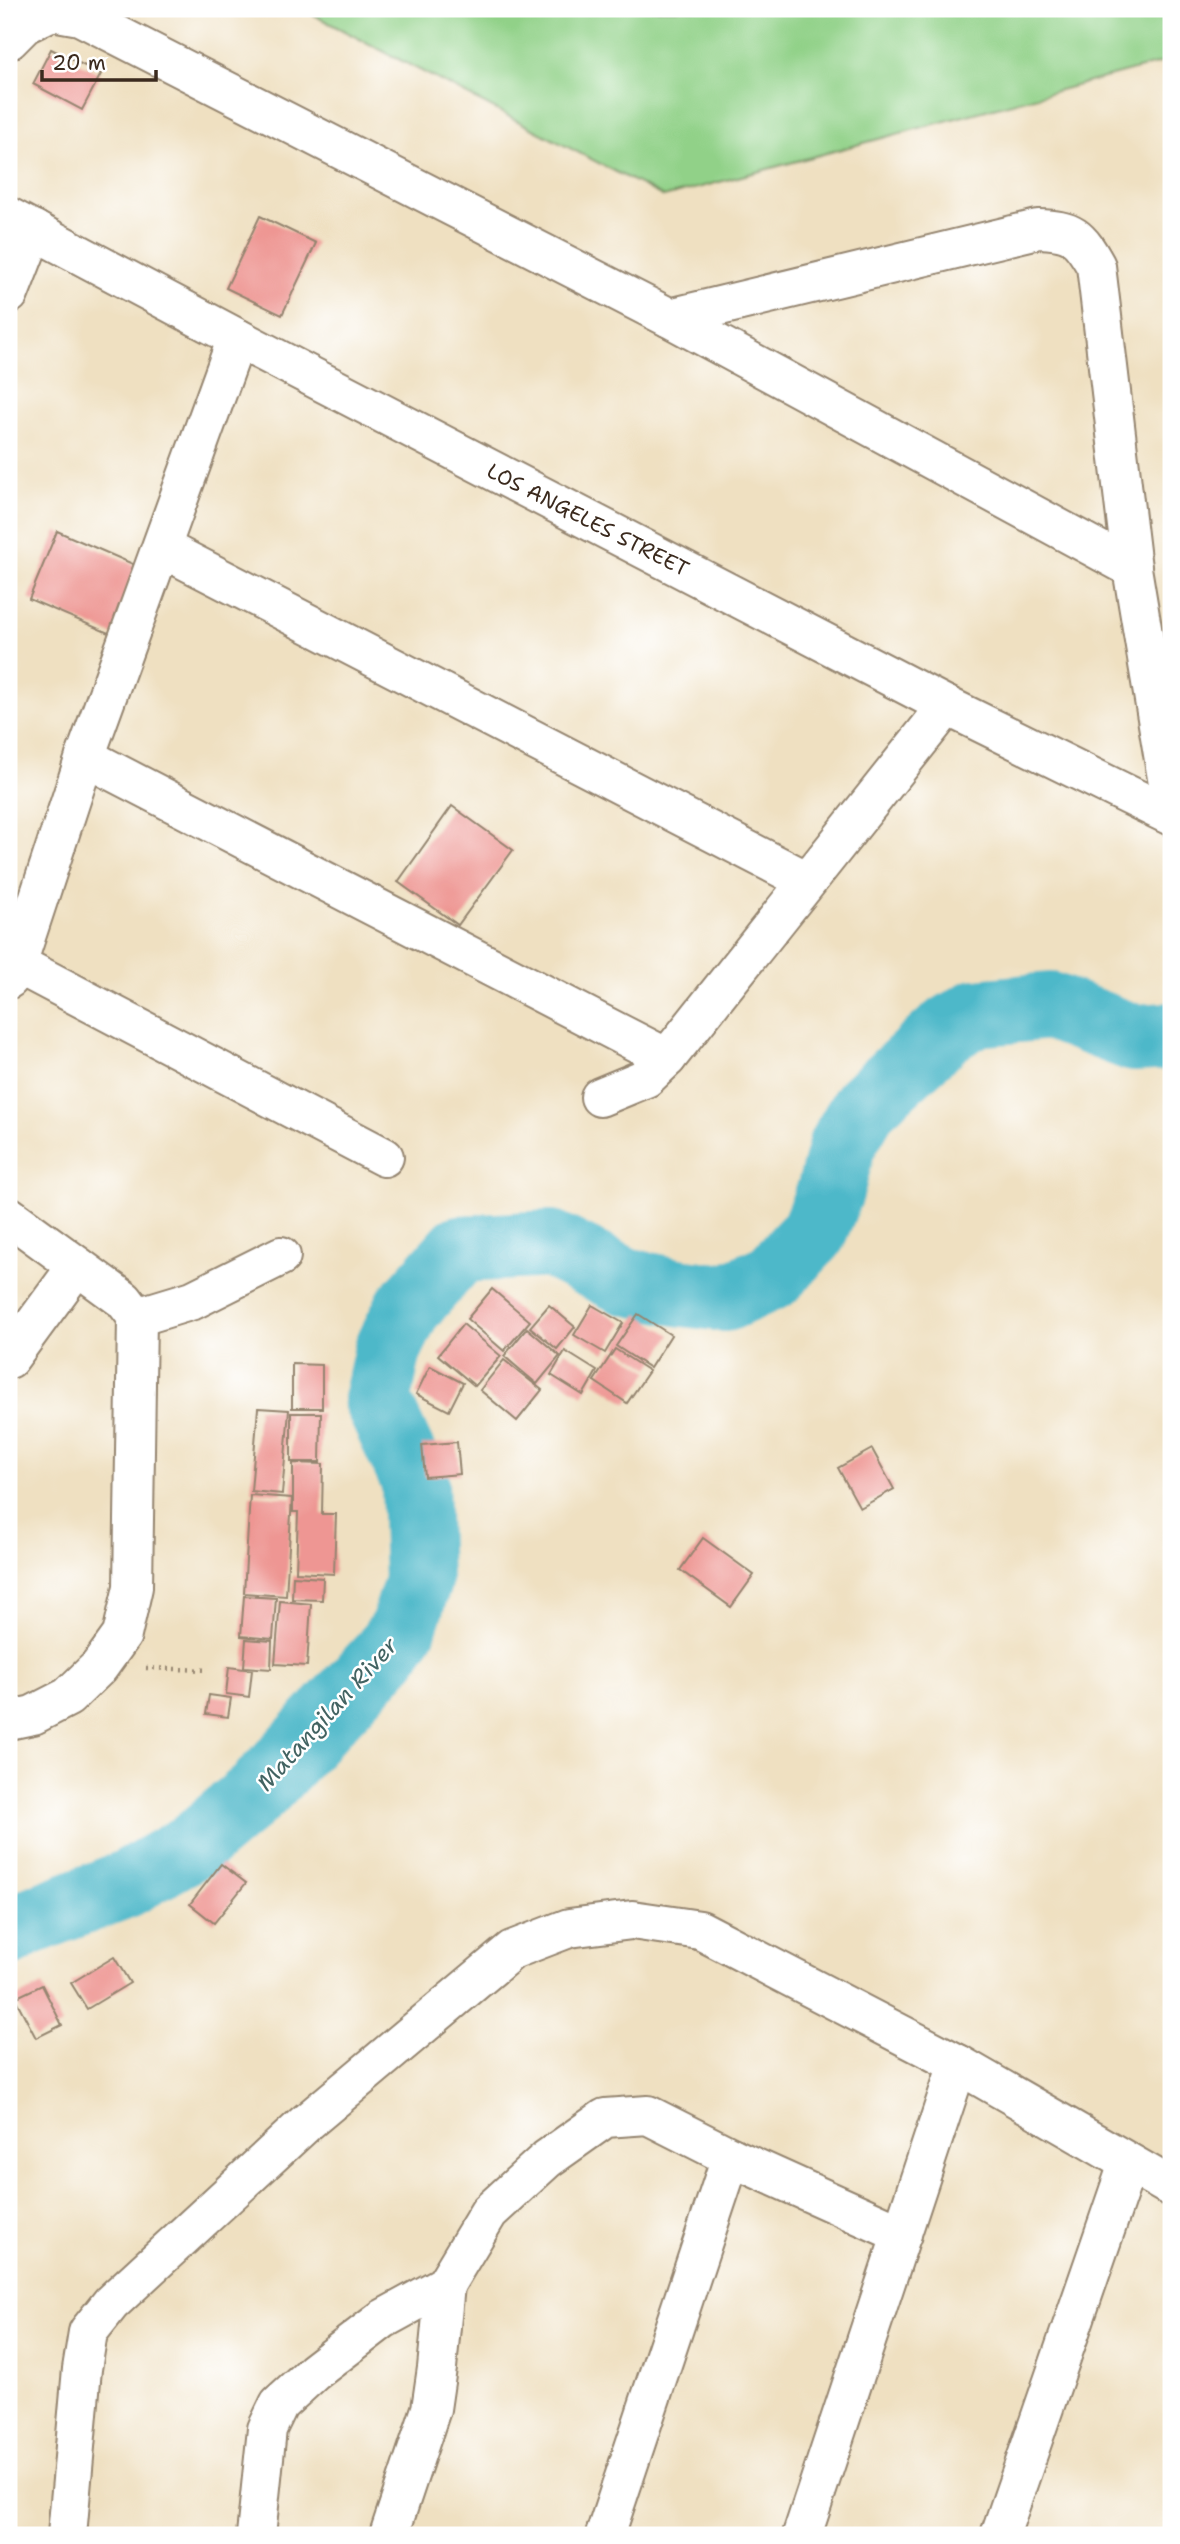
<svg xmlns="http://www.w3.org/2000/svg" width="1180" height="2544" viewBox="0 0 1180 2544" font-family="'Shantell Sans',sans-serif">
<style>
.green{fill:#91d188;stroke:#667e53;stroke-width:2}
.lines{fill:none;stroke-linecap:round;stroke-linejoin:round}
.river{stroke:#4db8c9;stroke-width:68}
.building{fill:#ee9693}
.minor-casing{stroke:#958570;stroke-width:42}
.path{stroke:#958570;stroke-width:4.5;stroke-dasharray:2 5;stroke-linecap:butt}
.minor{stroke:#fff;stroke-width:38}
.labels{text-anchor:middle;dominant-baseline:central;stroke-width:5;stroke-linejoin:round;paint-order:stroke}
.street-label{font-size:21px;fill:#3b2a1e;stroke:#fff}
.water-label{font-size:23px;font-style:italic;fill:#426362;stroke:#fff}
</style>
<rect width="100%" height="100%" fill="#fff"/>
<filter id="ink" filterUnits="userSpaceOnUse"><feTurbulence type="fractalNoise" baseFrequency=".0143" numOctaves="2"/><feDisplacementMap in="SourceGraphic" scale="14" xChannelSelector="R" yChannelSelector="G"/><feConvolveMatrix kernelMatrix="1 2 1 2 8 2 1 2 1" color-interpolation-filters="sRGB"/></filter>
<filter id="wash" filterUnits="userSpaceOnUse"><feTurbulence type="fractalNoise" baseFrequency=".00686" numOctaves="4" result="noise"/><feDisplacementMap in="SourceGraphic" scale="28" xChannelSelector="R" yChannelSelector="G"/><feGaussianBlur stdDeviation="1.57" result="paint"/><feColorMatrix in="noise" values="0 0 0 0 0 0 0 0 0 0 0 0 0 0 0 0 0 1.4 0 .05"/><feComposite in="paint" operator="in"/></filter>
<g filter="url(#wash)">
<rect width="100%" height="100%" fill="#efe0c1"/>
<polygon class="green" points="302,9 1171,9 1171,60 664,197"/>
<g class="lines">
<polyline class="river" points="9,1933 23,1924 126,1884 193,1846 258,1791 383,1657 403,1628 418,1581 415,1482 377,1400 388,1349 408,1308 460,1249 551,1244 625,1281 677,1292 725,1298 773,1276 813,1233 830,1192 842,1145 865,1105 946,1031 976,1013 1050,1006 1134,1038 1171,1036"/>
</g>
<g id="blocks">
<g class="building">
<polygon points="51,49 101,74 82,110 33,84"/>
<polygon points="260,216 316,243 282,315 226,288"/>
<polygon points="57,531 142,568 113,635 29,599"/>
<polygon points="452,806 513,850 458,925 398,882"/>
<polygon points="492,1289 530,1321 504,1351 467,1319"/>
<polygon points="549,1305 575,1327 557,1349 530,1327"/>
<polygon points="592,1305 623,1323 605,1353 574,1335"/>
<polygon points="638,1314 671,1335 650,1368 616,1346"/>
<polygon points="463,1324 501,1356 475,1386 438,1355"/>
<polygon points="527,1328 560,1356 537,1384 504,1356"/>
<polygon points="615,1349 649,1371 627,1403 594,1381"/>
<polygon points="565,1351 597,1371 583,1395 551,1375"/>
<polygon points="504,1360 542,1390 517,1421 480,1390"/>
<polygon points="292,1364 322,1365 322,1408 292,1408"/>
<polygon points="430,1366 463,1383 449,1411 416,1394"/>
<polygon points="258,1408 289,1410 282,1494 251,1491"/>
<polygon points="291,1413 321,1413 320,1462 291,1462"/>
<polygon points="457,1442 460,1474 425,1477 422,1445"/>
<polygon points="872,1449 894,1489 860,1508 838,1468"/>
<polygon points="293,1463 323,1464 322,1514 336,1514 334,1574 296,1572 298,1512 293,1512"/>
<polygon points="250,1495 292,1498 286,1596 244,1593"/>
<polygon points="703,1538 754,1575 731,1607 680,1570"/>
<polygon points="293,1576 323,1578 322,1600 292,1599"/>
<polygon points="244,1596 276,1598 273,1639 241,1636"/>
<polygon points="280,1601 311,1604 307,1666 275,1664"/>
<polygon points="246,1639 272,1641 271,1669 244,1667"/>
<polygon points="229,1667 252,1670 249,1697 226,1694"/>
<polygon points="209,1695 231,1698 228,1717 206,1714"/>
<polygon points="221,1864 246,1883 214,1923 190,1904"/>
<polygon points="114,1957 130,1983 87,2009 71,1983"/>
<polygon points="42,1985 62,2025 36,2038 15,1998"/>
</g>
</g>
</g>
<g filter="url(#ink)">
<use href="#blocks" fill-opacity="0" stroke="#958570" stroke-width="2"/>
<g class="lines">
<defs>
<g id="minor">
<polyline points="9,40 25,24 52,11 80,16 670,318 1132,568"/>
<polyline points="9,217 237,338 947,706 1171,816"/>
<polyline points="9,294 34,230"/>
<path d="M 670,318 L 1038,229 C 1073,230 1079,236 1096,266 L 1132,568 L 1171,802"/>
<polyline points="162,548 807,881"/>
<polyline points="85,757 667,1058"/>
<polyline points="17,964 384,1157"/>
<polyline points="9,979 17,964 85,757 237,338"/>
<polyline points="600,1097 646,1078 667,1058 947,706"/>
<polyline points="9,1216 124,1300 137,1317 133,1587 122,1635 99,1667 68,1697 33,1715 9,1720"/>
<polyline points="137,1317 193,1300 281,1256"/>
<polyline points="9,1359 77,1266"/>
<polyline points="67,2535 82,2369 88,2332 111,2303 306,2123 512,1950 569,1928 632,1920 700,1930 958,2064 1171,2187"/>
<polyline points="256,2535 267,2429 279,2404 314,2372 383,2319 445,2285 489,2212 547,2159 605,2118 648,2115 731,2157 902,2234"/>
<polyline points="389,2535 431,2409 437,2368 445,2285"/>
<polyline points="605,2535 731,2157"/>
<polyline points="802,2535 958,2064"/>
<polyline points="1000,2535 1128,2164"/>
</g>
</defs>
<use href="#minor" class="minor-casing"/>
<polyline class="path" points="146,1668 208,1670"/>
<use href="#minor" class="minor"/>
</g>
</g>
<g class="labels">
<g class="street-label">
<text transform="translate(588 520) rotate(27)">LOS ANGELES STREET</text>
</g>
<g class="water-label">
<text transform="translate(327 1714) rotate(-48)">Matangilan River</text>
</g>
</g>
<rect width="1180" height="2544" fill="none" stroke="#fff" stroke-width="35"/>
<path d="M42 70v10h114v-10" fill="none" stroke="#3b2a1e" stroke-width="3.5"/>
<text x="52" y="70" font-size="21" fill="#3b2a1e" stroke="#ffffff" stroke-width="5" paint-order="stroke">20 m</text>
</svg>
